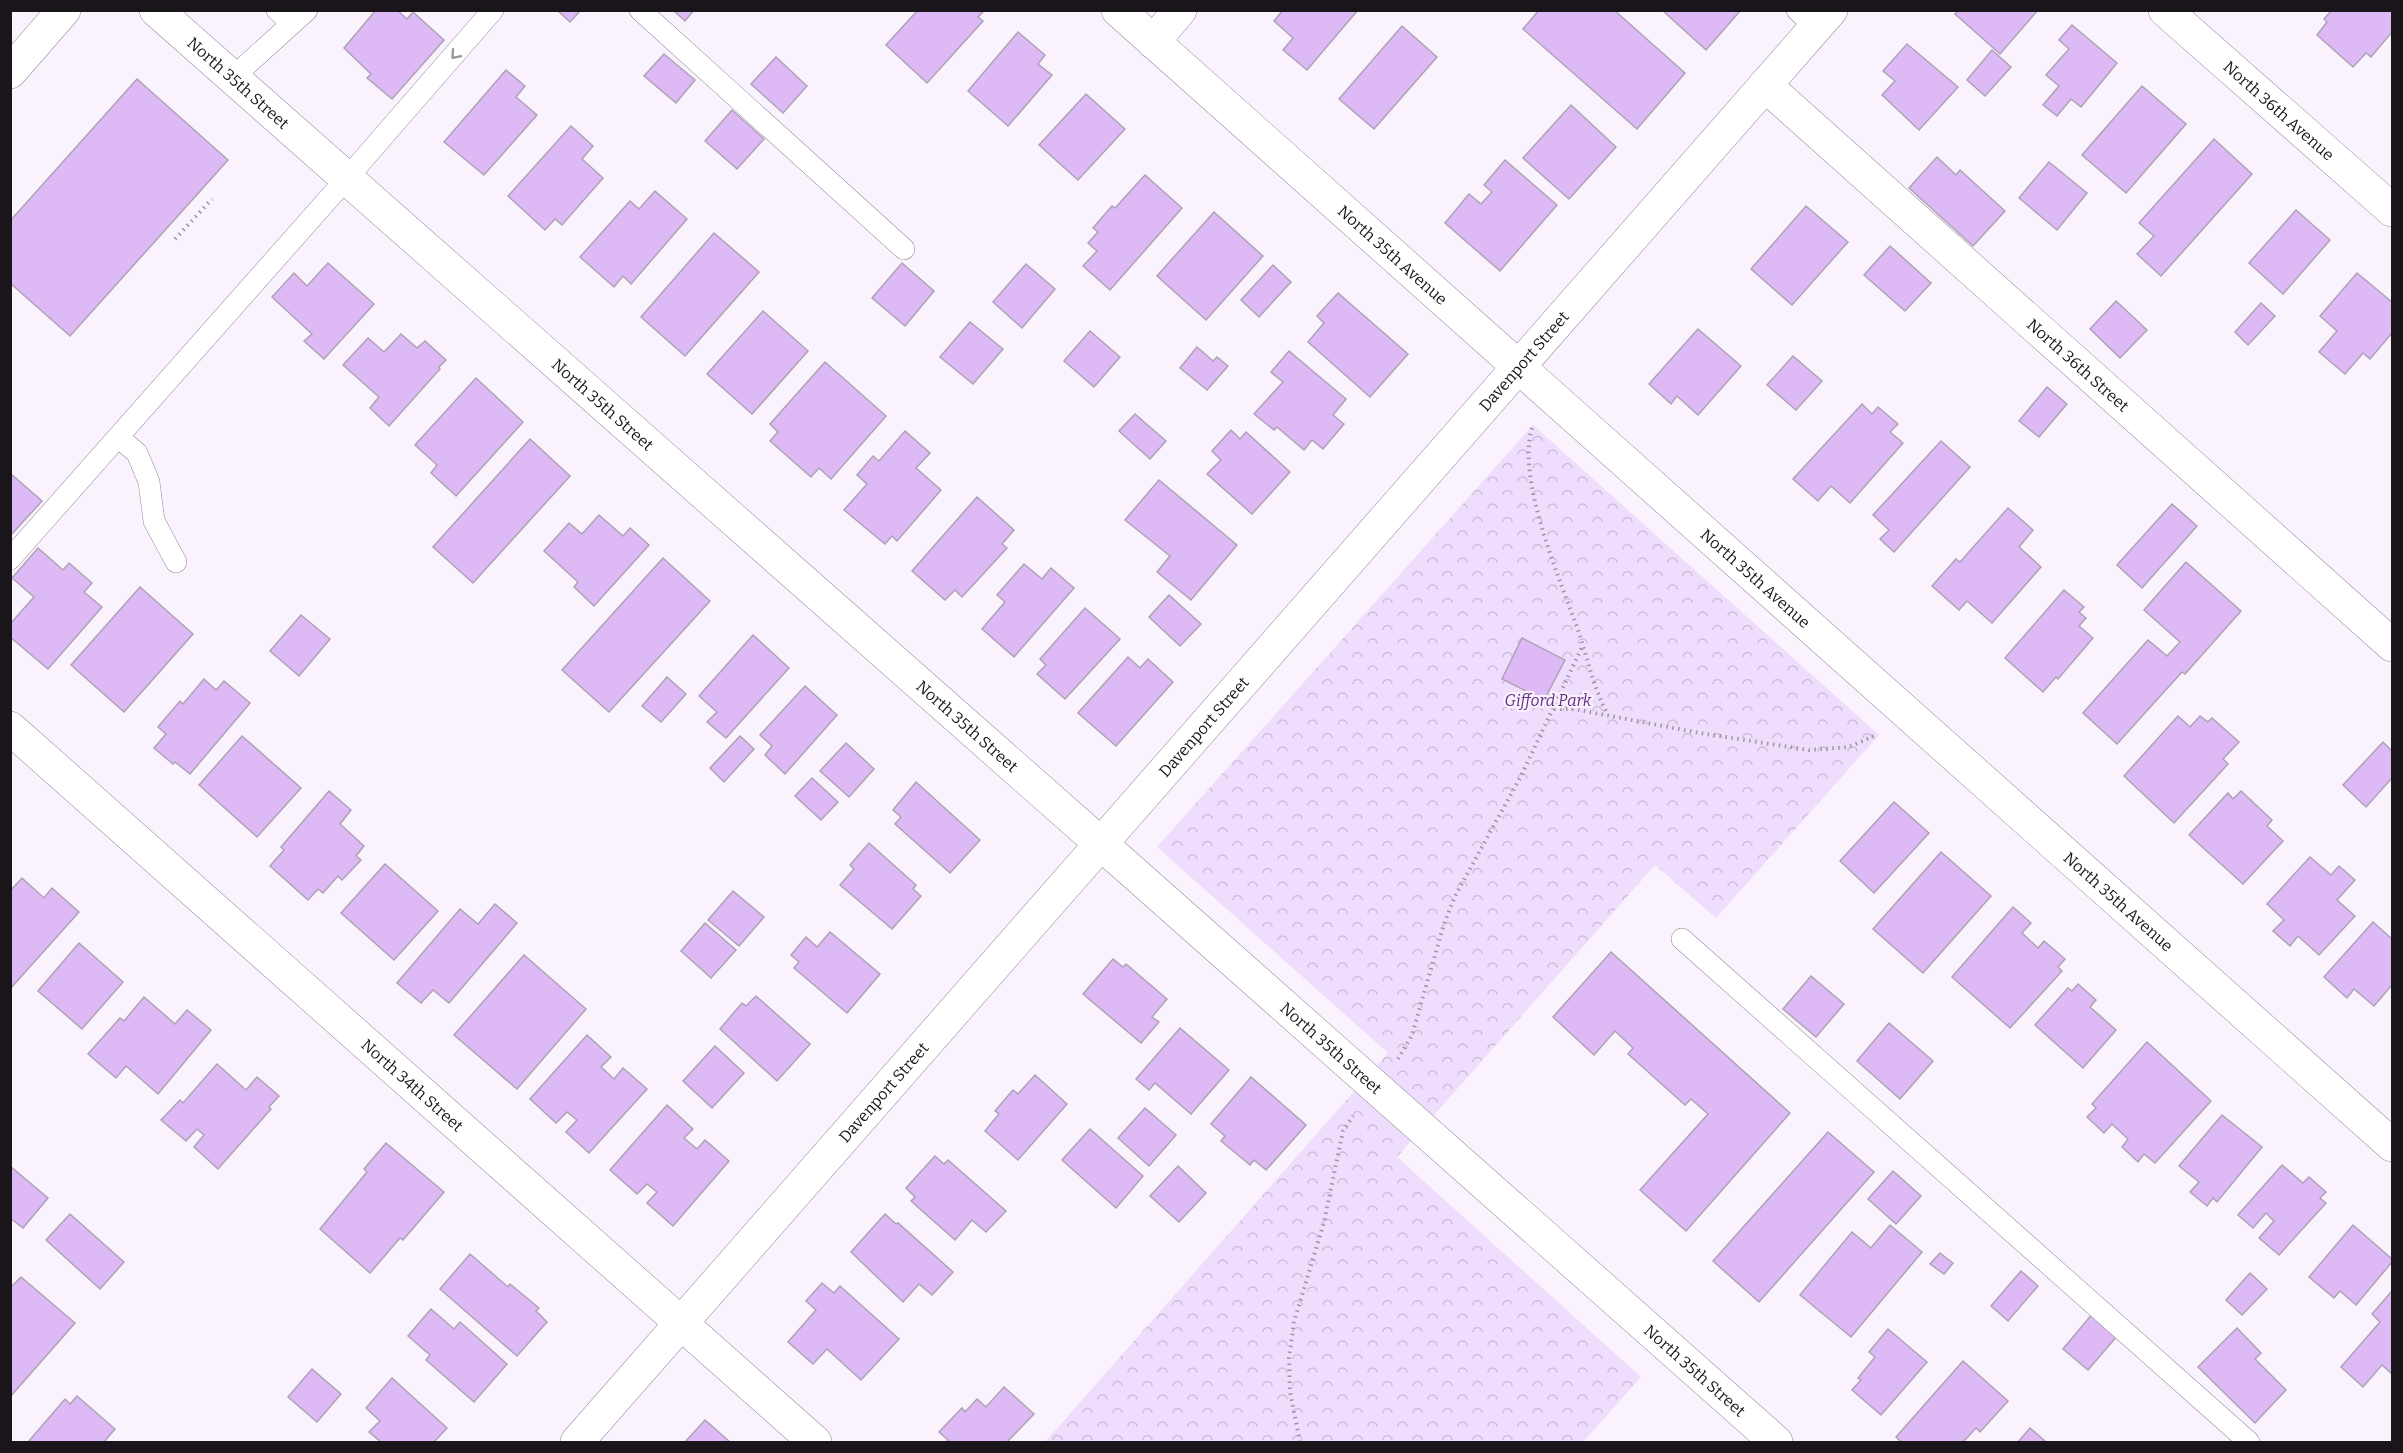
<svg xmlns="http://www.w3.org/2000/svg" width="2403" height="1453" viewBox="0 0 2403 1453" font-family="Bitter,serif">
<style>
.park{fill:url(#park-crowns)}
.building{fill:#ddbaf6;stroke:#ada3b4;stroke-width:1.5}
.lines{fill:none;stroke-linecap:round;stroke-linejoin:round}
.lane-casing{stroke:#958b9c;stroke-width:22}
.street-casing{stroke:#958b9c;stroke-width:34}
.highway-casing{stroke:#958b9c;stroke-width:34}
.path{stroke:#9d97a0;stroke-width:4;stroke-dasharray:1.5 4.5;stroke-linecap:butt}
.lane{stroke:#fff;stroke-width:21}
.street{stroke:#fff;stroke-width:33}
.highway{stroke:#fff;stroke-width:33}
.oneway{stroke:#989698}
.labels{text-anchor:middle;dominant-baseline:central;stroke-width:4.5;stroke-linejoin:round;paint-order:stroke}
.street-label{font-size:16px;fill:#19151b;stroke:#faf3fe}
.park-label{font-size:16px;font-style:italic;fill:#663085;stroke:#faf3fe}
</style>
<defs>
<pattern id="park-crowns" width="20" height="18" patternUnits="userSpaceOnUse" patternTransform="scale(1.5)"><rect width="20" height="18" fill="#efddfd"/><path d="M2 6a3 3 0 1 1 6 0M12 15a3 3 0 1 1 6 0" fill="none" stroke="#ccbdd8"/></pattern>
</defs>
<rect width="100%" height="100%" fill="#faf3fe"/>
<polygon class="park" points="1533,425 1879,735 1716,918 1655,865 1397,1157 1641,1377 1583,1442 1045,1442 1388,1053 1157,847"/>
<g class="building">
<polygon points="376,10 397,10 407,19 413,12 444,40 392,99 367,78 371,74 344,48"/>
<polygon points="557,10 581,10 570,22"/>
<polygon points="673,10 694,10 685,21"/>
<polygon points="918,10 985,10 978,17 983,21 927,83 886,45"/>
<polygon points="1283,10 1358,10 1307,70 1283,50 1293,38 1274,21"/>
<polygon points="1539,10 1614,10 1685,73 1637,129 1523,29"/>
<polygon points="1662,10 1741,10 1706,50"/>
<polygon points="1959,10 2038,10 2000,54 1955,14"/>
<polygon points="2332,10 2392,10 2392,32 2371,57 2366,53 2353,67 2317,35 2327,22 2324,19"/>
<polygon points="2072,25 2117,63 2081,107 2071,99 2057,116 2043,105 2059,86 2046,75 2069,49 2059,40"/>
<polygon points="1402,26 1437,57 1374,129 1339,99"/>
<polygon points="1018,32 1045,55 1038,64 1052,75 1008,126 968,91"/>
<polygon points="1907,44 1958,87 1919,130 1882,95 1895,81 1883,71"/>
<polygon points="1992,50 2011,67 1985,96 1967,80"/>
<polygon points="664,54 695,80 676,103 644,76"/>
<polygon points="776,57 807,86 783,113 751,84"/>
<polygon points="506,70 525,86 516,97 537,115 484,175 444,142"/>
<polygon points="137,79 228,160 70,336 10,283 10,221"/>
<polygon points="2142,86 2186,124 2126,193 2082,155"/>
<polygon points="1086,94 1125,129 1078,180 1039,145"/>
<polygon points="1571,105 1616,147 1569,199 1523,158"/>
<polygon points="732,110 764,139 737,169 705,141"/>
<polygon points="571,126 593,146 582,159 603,178 562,225 555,219 545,230 508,196"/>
<polygon points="2214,139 2252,174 2161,276 2137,254 2154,236 2139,223"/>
<polygon points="1937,157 1956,175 1960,170 2005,211 1973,246 1909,188"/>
<polygon points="1505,160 1557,205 1500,271 1445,223 1469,194 1481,204 1492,192 1484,185"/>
<polygon points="2049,162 2087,193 2057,230 2019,198"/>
<polygon points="1145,175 1182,208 1110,290 1083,266 1097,251 1088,243 1098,232 1093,228 1112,206 1115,208"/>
<polygon points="655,191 687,219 631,284 623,276 614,287 580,257 630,201 639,209"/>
<polygon points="1806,206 1848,242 1792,305 1751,269"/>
<polygon points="2296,210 2330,240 2283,294 2249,263"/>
<polygon points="1214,212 1263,256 1206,320 1157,276"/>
<polygon points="714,233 759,272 685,356 641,317"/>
<polygon points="1890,246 1931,283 1905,311 1864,275"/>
<polygon points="328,263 374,304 324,359 304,341 312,334 272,297 294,273 307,286"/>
<polygon points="902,263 934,291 905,326 872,298"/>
<polygon points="1026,264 1055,289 1022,328 993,302"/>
<polygon points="1273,265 1291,282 1259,317 1241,300"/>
<polygon points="2357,273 2392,302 2392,333 2370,359 2363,353 2345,374 2319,352 2337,331 2320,316"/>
<polygon points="1338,293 1408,354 1370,397 1308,342 1324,323 1317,316"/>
<polygon points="2116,301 2147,330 2120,358 2090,329"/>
<polygon points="2261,303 2275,316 2248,345 2235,332"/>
<polygon points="763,311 808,351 752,414 707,374"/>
<polygon points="970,322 1003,349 973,384 940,357"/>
<polygon points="1698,329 1741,366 1698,415 1677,396 1671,404 1649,384"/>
<polygon points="1090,331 1120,357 1094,387 1064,361"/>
<polygon points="401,334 417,348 425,341 446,360 439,367 440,369 389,426 370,408 379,397 343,365 368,338 384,352"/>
<polygon points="1197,347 1213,361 1217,357 1228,366 1207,390 1180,368"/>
<polygon points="1289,351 1346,399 1333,415 1344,424 1323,449 1312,440 1304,450 1277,427 1274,430 1254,414 1283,382 1271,372"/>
<polygon points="1793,356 1822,381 1796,410 1767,385"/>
<polygon points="825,362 886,416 831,479 819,468 811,477 770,441 778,432 770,424"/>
<polygon points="476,378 523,422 456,496 431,473 437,465 415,445"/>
<polygon points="2047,387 2067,404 2039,437 2019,421"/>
<polygon points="1862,404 1872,414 1878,407 1898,424 1890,432 1903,443 1850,503 1831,486 1818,501 1793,479"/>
<polygon points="1135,414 1166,441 1150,459 1119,431"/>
<polygon points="1231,430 1240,439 1246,432 1290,472 1252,514 1207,474 1221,460 1212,451"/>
<polygon points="905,431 930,453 916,468 941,490 897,541 892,536 885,544 844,510 867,484 857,475 873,456 879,461"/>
<polygon points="530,439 570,476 473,583 433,547"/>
<polygon points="1941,441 1970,467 1894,552 1880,539 1889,530 1873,515"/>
<polygon points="10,473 42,501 10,536"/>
<polygon points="1159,480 1237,545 1191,600 1157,572 1170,556 1125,520"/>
<polygon points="977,497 1014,530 1002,544 1007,548 962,597 955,590 945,600 912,571"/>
<polygon points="2172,504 2197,526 2142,588 2117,565"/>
<polygon points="2008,508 2033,530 2019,547 2041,567 1992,623 1967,601 1959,610 1932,586 1956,559 1960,562"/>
<polygon points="599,515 623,536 630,528 649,545 594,606 574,587 578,582 544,551 569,523 582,534"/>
<polygon points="38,548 63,570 69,563 92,583 84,592 102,607 48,669 10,637 10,624 34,597 12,578"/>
<polygon points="663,558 710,601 609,712 562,670"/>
<polygon points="2186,562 2241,611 2185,674 2182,672 2117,744 2083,713 2148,640 2167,656 2180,642 2144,610"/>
<polygon points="1024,564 1042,579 1051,568 1074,588 1014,657 982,629 1005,602 997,595"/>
<polygon points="140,587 193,634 124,712 71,665"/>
<polygon points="2064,590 2084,607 2079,612 2086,618 2079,626 2093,638 2058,679 2056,677 2043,692 2005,658"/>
<polygon points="1169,595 1201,624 1180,646 1149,617"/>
<polygon points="1085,608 1120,639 1065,699 1037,674 1046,665 1040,659"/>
<polygon points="301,615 330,639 299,676 270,651"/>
<polygon points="753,635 789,668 726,738 707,722 717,712 699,696"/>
<polygon points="1522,638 1565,660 1544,700 1502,679"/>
<polygon points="1128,657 1140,668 1148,659 1173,682 1116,746 1078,713"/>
<polygon points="667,677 686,694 661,722 642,706"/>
<polygon points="204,679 216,690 224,681 250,703 190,774 175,762 173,764 154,748 166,734 158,727 180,701 183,704"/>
<polygon points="805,686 837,715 785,774 765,755 772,746 760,735"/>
<polygon points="2178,716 2190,727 2200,716 2208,722 2212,718 2239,742 2223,759 2228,764 2174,823 2124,776"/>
<polygon points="242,736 301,788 257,837 199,785"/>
<polygon points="740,736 754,749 724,782 710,768"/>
<polygon points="2383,742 2392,751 2392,778 2366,807 2343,785"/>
<polygon points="846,743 874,769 849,797 820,771"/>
<polygon points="812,778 838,802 821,820 795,796"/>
<polygon points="916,782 980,840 950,873 895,824 901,817 893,810"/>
<polygon points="329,791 351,810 340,824 364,846 356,856 361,860 342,880 338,876 323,893 318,889 308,900 270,866 284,850 281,847"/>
<polygon points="2241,791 2272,820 2267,826 2283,841 2243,884 2189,835 2228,793 2233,799"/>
<polygon points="1894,802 1929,833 1874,893 1840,861"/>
<polygon points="869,843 916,885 913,889 921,896 892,929 840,885 854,869 850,865"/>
<polygon points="1941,852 1991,896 1923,973 1873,929"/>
<polygon points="2310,857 2331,875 2339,866 2355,880 2337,900 2355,916 2319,955 2298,936 2290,946 2273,931 2284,920 2267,904"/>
<polygon points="385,864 438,911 394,960 341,913"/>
<polygon points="22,878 44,898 52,888 79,912 10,989 10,891"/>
<polygon points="733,891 764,917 739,946 708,920"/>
<polygon points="495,904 517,923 449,1003 433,990 421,1003 397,983 460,909 478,924"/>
<polygon points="2013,907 2031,923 2022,933 2038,948 2044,941 2065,959 2058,967 2062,971 2010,1028 1952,977"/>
<polygon points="2373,922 2392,939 2392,985 2374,1006 2354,989 2347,998 2324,977"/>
<polygon points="705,923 736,950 711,978 681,951"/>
<polygon points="830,932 880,974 847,1013 794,968 799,962 791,955 806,937 817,947"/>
<polygon points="79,943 123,982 82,1029 38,991"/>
<polygon points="1611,952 1790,1113 1686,1231 1640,1190 1708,1114 1691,1099 1685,1105 1628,1054 1633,1048 1615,1031 1594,1055 1553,1017"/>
<polygon points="524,955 586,1009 517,1089 454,1035"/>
<polygon points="1113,959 1123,967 1126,964 1167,999 1152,1017 1159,1022 1141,1043 1083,994"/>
<polygon points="1811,976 1844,1004 1816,1037 1783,1009"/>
<polygon points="2078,984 2096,1000 2090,1007 2116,1030 2083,1068 2035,1025 2068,988 2072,991"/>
<polygon points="756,996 810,1044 777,1081 720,1029 742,1003 746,1006"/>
<polygon points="144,997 175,1024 187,1010 211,1030 158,1094 126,1066 116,1078 88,1054 120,1018 124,1021"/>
<polygon points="1889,1023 1933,1061 1900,1099 1857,1061"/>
<polygon points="1180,1028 1229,1070 1191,1114 1155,1083 1149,1090 1136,1079"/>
<polygon points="587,1035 611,1057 601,1067 614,1079 623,1068 647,1089 589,1153 566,1132 577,1120 567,1112 556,1123 530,1099"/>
<polygon points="2147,1042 2211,1101 2155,1163 2144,1154 2138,1162 2122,1147 2128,1139 2112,1124 2104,1133 2087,1117 2096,1108 2092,1104"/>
<polygon points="715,1046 744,1073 712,1108 683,1081"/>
<polygon points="217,1064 246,1090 257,1077 279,1096 269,1107 271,1109 218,1169 194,1147 204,1135 197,1129 186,1141 161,1120 180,1100 183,1103"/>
<polygon points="1035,1075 1067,1104 1018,1160 985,1131 999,1114 995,1111 1013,1090 1018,1094"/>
<polygon points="1251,1077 1306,1125 1266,1170 1254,1160 1250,1165 1221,1141 1225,1136 1211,1124"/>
<polygon points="667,1105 693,1129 684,1138 697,1149 705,1140 729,1161 673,1226 647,1203 657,1192 647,1184 637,1194 610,1170"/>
<polygon points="1145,1108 1176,1135 1149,1166 1118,1138"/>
<polygon points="2222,1115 2262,1147 2217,1202 2213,1198 2207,1206 2190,1192 2199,1182 2179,1166"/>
<polygon points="1090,1129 1143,1176 1116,1208 1062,1160"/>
<polygon points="1828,1132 1874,1172 1759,1302 1713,1261"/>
<polygon points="386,1143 444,1192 403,1240 400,1238 370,1273 320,1229 367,1172 364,1169"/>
<polygon points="935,1156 944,1164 948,1160 1006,1211 986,1232 972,1220 955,1240 911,1201 915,1197 906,1188"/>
<polygon points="2282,1165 2303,1183 2309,1177 2326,1192 2320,1198 2326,1203 2279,1255 2259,1238 2274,1221 2266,1213 2253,1228 2238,1215"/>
<polygon points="10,1166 48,1198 23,1228 10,1218"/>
<polygon points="1178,1166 1206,1193 1179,1222 1150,1196"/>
<polygon points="1893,1171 1921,1196 1896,1224 1868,1199"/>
<polygon points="70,1214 124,1262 100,1289 46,1240"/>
<polygon points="885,1214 896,1224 898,1223 953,1272 932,1295 919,1284 903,1302 851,1252"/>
<polygon points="1890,1225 1922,1252 1851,1337 1800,1295 1852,1232 1871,1248"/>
<polygon points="2353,1225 2392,1259 2392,1262 2356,1305 2340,1291 2334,1298 2309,1277"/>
<polygon points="1940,1253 1953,1263 1944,1274 1930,1264"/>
<polygon points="470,1254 508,1287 510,1284 539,1308 536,1311 547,1322 517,1356 440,1289"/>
<polygon points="2021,1271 2038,1286 2008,1321 1991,1306"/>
<polygon points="2250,1273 2267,1289 2242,1315 2226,1300"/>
<polygon points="21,1277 75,1323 10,1397 10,1288"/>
<polygon points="822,1283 834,1293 840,1286 899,1339 861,1380 827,1349 813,1364 788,1342 816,1310 806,1301"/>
<polygon points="2392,1291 2392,1374 2382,1365 2363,1387 2341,1367 2380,1322 2372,1314"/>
<polygon points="431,1309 454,1329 460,1322 507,1364 474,1402 426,1360 430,1355 408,1336"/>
<polygon points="2093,1313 2118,1335 2088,1370 2063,1349"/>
<polygon points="2237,1328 2261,1353 2255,1359 2286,1390 2255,1423 2198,1367"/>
<polygon points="1888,1329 1927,1362 1881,1415 1852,1390 1861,1380 1858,1378 1875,1357 1869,1352"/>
<polygon points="1963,1361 2008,1401 1980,1432 1976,1428 1963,1442 1901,1442 1896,1437"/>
<polygon points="312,1369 341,1394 317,1422 288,1397"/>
<polygon points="392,1378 447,1428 434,1442 381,1442 369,1432 380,1421 366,1408"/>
<polygon points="1004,1387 1034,1414 1007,1442 946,1442 948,1440 939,1432 962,1408 965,1412 977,1399 986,1407"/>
<polygon points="77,1396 115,1429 104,1442 28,1442 65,1399 70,1404"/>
<polygon points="705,1420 730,1442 685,1442"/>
<polygon points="2030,1428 2046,1442 2018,1442"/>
</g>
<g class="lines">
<defs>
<g id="lane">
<polyline points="277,10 291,23"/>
<polyline points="640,10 904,249"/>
<polyline points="1797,10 1816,28"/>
<polyline points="232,78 307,10"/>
<polyline points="118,437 137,453 149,482 154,521 176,562"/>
<polyline points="10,559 347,178 493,10"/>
<polyline points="1682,939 2249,1442"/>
</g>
<g id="street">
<path id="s1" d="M 156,10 L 1134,873 L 1776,1442"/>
<path id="s2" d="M 1118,10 L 2392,1145"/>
<path id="s3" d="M 2165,10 L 2392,210"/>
<polyline points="1153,42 1180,10"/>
<path id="s4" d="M 1765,85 L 2392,645"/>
<path id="s5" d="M 10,728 L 815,1442"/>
<path id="s6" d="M 577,1442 L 1831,10"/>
</g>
<polyline id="highway" points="10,72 64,10"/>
</defs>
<use href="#lane" class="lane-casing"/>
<use href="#street" class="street-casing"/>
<use href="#highway" class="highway-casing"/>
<g class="path">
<polyline points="175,239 212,199"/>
<path d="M 1532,428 C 1516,480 1561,581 1579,633 C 1588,661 1594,689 1608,715"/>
<polyline points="1554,709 1574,709 1700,733 1809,750 1848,747 1877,735"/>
<polyline points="1398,1059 1412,1035 1444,924 1455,896 1520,778 1583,645"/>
<polyline points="1300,1442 1290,1392 1289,1358 1294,1322 1324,1222 1343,1131 1353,1116"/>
</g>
<use href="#lane" class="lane"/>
<use href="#street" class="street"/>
<use href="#highway" class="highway"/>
</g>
<defs><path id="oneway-chevron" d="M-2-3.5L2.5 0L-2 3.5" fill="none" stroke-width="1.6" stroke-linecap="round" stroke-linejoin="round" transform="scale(1.5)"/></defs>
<use class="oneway" href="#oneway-chevron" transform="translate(455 55) rotate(131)"/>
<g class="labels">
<g class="street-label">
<text stroke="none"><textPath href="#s1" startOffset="110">North 35th Street</textPath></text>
<text stroke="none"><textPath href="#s3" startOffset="152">North 36th Avenue</textPath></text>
<text stroke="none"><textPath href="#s2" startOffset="368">North 35th Avenue</textPath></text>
<text stroke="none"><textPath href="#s6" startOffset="1437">Davenport Street</textPath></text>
<text stroke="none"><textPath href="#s4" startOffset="420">North 36th Street</textPath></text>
<text stroke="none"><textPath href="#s1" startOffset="596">North 35th Street</textPath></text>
<text stroke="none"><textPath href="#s2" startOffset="854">North 35th Avenue</textPath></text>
<text stroke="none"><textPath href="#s1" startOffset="1082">North 35th Street</textPath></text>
<text stroke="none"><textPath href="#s6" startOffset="951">Davenport Street</textPath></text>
<text stroke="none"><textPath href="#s2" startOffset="1340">North 35th Avenue</textPath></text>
<text stroke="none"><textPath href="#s1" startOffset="1568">North 35th Street</textPath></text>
<text stroke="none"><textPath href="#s5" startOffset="538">North 34th Street</textPath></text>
<text stroke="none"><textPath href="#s6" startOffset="465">Davenport Street</textPath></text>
<text stroke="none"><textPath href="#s1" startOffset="2054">North 35th Street</textPath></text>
</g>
<g class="park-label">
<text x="1548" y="700">Gifford Park</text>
</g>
</g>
<rect width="2403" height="1453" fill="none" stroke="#19151b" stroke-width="24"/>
</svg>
